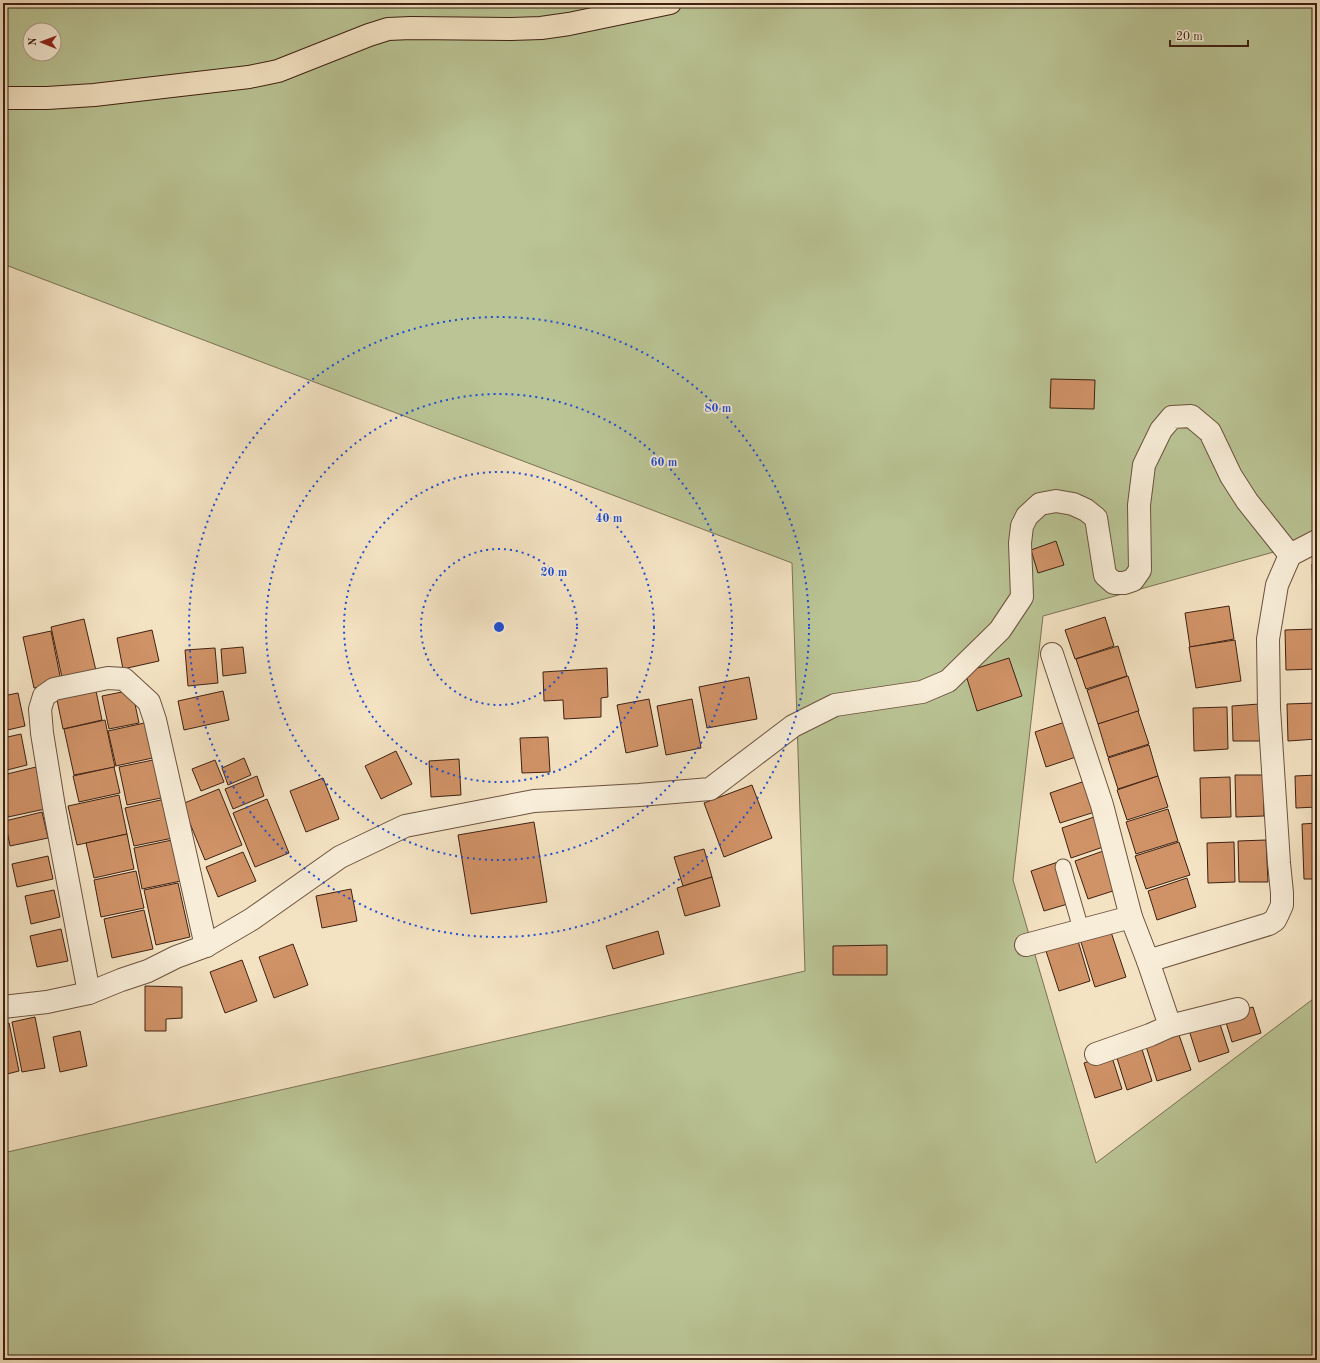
<svg xmlns="http://www.w3.org/2000/svg" width="1320" height="1363" viewBox="0 0 1320 1363" font-family="'Old Standard TT',serif">
<style>
.green{fill:#bac495;stroke:#7c7254;fill-rule:evenodd}
.building{fill:#d09267;stroke:#3f2112}
.lines{fill:none;stroke-linecap:round;stroke-linejoin:round}
.lane-casing{stroke:#6c523e;stroke-width:17}
.street-casing{stroke:#6c523e;stroke-width:24}
.highway-casing{stroke:#3f2112;stroke-width:24}
.lane{stroke:#f8edd8;stroke-width:15}
.street{stroke:#f8edd8;stroke-width:22}
.highway{stroke:#f4e3c3;stroke-width:22}
.ring{fill:none;stroke:#1d4ed8;stroke-width:2;stroke-dasharray:2 4}
.centre{fill:#1d4ed8;stroke:#f8edd8;stroke-width:2}
.ring-label{font-size:12px;text-anchor:middle;font-weight:bold;fill:#1d4ed8;stroke:#f8edd8;stroke-width:3.5;stroke-linejoin:round;paint-order:stroke}
</style>
<rect width="100%" height="100%" fill="#f4e3c3"/>
<filter id="stains"><feTurbulence type="fractalNoise" baseFrequency=".005" numOctaves="4"/><feColorMatrix values="0 0 0 0 .2 0 0 0 0 .09 0 0 0 0 .02 0 0 0 .5 -.17"/></filter>
<radialGradient id="worn" r=".72"><stop offset=".6" stop-color="#630" stop-opacity="0"/><stop offset="1" stop-color="#630" stop-opacity=".3"/></radialGradient>
<path class="green" d="M 3,3 L 1317,3 L 1317,540 L 1043,616 L 1013,880 L 1096,1163 L 1317,996 L 1317,1360 L 3,1360 L 3,1153 L 805,971 L 792,563 L 3,264 ZM 30,30 L 54,30 L 54,54 L 30,54 Z"/>
<g class="building">
<polygon points="1316,289 1317,289 1317,323 1315,323"/>
<polygon points="1051,379 1095,380 1094,409 1050,408"/>
<polygon points="1056,541 1064,565 1038,573 1031,550"/>
<polygon points="1312,564 1317,564 1317,611 1313,611"/>
<polygon points="1229,606 1234,639 1190,647 1185,613"/>
<polygon points="1105,617 1114,646 1075,659 1065,630"/>
<polygon points="84,619 97,675 63,682 51,627"/>
<polygon points="1316,629 1317,669 1286,670 1285,630"/>
<polygon points="152,630 159,661 123,669 117,638"/>
<polygon points="51,631 61,681 34,688 23,637"/>
<polygon points="1235,640 1241,681 1196,688 1189,647"/>
<polygon points="1118,646 1127,676 1086,689 1076,659"/>
<polygon points="243,647 246,673 223,676 221,649"/>
<polygon points="215,648 218,683 188,686 185,650"/>
<polygon points="1009,658 1022,696 977,711 965,672"/>
<polygon points="607,668 608,697 601,698 601,717 564,719 563,700 544,701 543,672"/>
<polygon points="1128,676 1139,711 1098,724 1087,690"/>
<polygon points="749,677 757,719 707,728 699,687"/>
<polygon points="95,686 102,720 63,729 56,695"/>
<polygon points="132,690 139,723 109,729 102,696"/>
<polygon points="223,691 229,720 184,730 178,701"/>
<polygon points="18,693 25,726 3,731 3,696"/>
<polygon points="649,699 658,746 626,753 617,705"/>
<polygon points="692,699 701,748 666,755 657,706"/>
<polygon points="1316,703 1317,739 1288,741 1287,704"/>
<polygon points="1259,704 1261,741 1233,741 1232,706"/>
<polygon points="1227,707 1228,749 1194,751 1193,708"/>
<polygon points="1138,711 1149,744 1108,757 1098,724"/>
<polygon points="105,720 115,767 74,775 64,729"/>
<polygon points="1068,721 1079,756 1046,767 1035,732"/>
<polygon points="149,722 157,757 116,766 108,731"/>
<polygon points="21,734 27,765 3,771 3,738"/>
<polygon points="548,737 550,772 522,773 520,738"/>
<polygon points="1149,745 1158,776 1118,789 1108,758"/>
<polygon points="396,751 412,784 381,799 365,766"/>
<polygon points="244,758 251,775 228,785 222,768"/>
<polygon points="158,759 166,797 127,805 119,767"/>
<polygon points="459,759 461,795 431,797 429,761"/>
<polygon points="215,760 224,782 201,791 192,769"/>
<polygon points="36,767 45,809 8,817 3,795 3,775"/>
<polygon points="114,767 120,793 79,802 73,776"/>
<polygon points="1235,775 1263,775 1264,816 1236,817"/>
<polygon points="1317,775 1317,807 1296,808 1295,776"/>
<polygon points="257,776 264,796 233,809 225,789"/>
<polygon points="1158,776 1168,807 1127,820 1117,790"/>
<polygon points="1230,777 1231,817 1201,818 1200,778"/>
<polygon points="323,778 339,819 306,832 290,791"/>
<polygon points="1088,780 1098,811 1060,823 1050,793"/>
<polygon points="752,785 772,838 724,857 704,803"/>
<polygon points="219,789 242,845 205,860 182,804"/>
<polygon points="119,795 127,834 77,845 68,806"/>
<polygon points="165,799 173,838 134,846 125,808"/>
<polygon points="267,799 289,853 255,867 233,813"/>
<polygon points="1168,809 1178,841 1136,854 1126,822"/>
<polygon points="42,812 48,838 10,846 5,821"/>
<polygon points="1100,815 1109,845 1071,858 1062,828"/>
<polygon points="534,822 547,902 471,914 458,835"/>
<polygon points="1317,823 1317,879 1304,879 1302,824"/>
<polygon points="127,834 134,869 94,878 86,843"/>
<polygon points="172,840 181,881 142,889 134,848"/>
<polygon points="1266,840 1268,882 1239,882 1238,841"/>
<polygon points="1179,842 1190,875 1146,889 1135,856"/>
<polygon points="1234,842 1235,882 1208,883 1207,843"/>
<polygon points="704,849 712,877 683,886 674,857"/>
<polygon points="1106,850 1119,889 1088,899 1075,861"/>
<polygon points="243,852 256,881 218,897 206,867"/>
<polygon points="48,856 53,879 17,887 12,864"/>
<polygon points="1058,862 1071,903 1044,911 1031,871"/>
<polygon points="136,871 144,908 101,917 94,880"/>
<polygon points="712,877 720,906 685,916 677,888"/>
<polygon points="1187,878 1196,907 1157,920 1148,891"/>
<polygon points="178,883 190,937 156,945 144,890"/>
<polygon points="351,889 357,921 322,928 316,896"/>
<polygon points="54,890 60,917 31,924 25,896"/>
<polygon points="144,910 153,949 112,958 104,919"/>
<polygon points="61,929 68,961 37,967 30,936"/>
<polygon points="1110,929 1126,977 1095,987 1080,939"/>
<polygon points="658,931 664,954 613,969 606,946"/>
<polygon points="1078,941 1090,981 1059,991 1046,951"/>
<polygon points="293,944 308,985 274,998 259,957"/>
<polygon points="887,945 887,975 833,975 833,946"/>
<polygon points="242,960 257,1001 225,1013 210,972"/>
<polygon points="145,986 182,987 182,1018 166,1019 166,1031 145,1031"/>
<polygon points="1253,1007 1261,1033 1232,1042 1224,1016"/>
<polygon points="35,1017 45,1068 22,1072 12,1022"/>
<polygon points="1218,1018 1229,1052 1199,1062 1188,1027"/>
<polygon points="9,1023 19,1071 3,1075 3,1024"/>
<polygon points="80,1031 87,1066 60,1072 53,1037"/>
<polygon points="1178,1032 1191,1070 1157,1081 1145,1043"/>
<polygon points="1140,1043 1152,1081 1127,1090 1115,1052"/>
<polygon points="1111,1054 1122,1089 1095,1098 1084,1063"/>
</g>
<g class="lines">
<defs>
<polyline id="lane" points="1063,867 1081,929"/>
<g id="street">
<polyline points="1052,654 1102,805 1131,917 1148,961 1269,924 1275,920 1278,914 1282,905 1282,893 1279,863 1269,708 1268,639 1277,585 1290,555"/>
<polyline points="1026,945 1131,917"/>
<polyline points="89,993 54,807 42,733 40,709 44,696 54,689 108,678 124,679 149,702 155,720 206,946"/>
<polyline points="3,1007 47,1002 89,993 121,980 148,971 176,957 206,946 252,919 340,857 405,826 534,801 639,795 710,789 793,726 835,705 922,692 948,681 1000,630 1022,597 1020,543 1022,526 1027,516 1040,504 1056,501 1073,504 1086,510 1096,518 1105,575 1114,583 1124,583 1133,580 1140,570 1139,505 1144,465 1161,430 1172,417 1191,416 1210,432 1231,476 1247,501 1290,555 1317,541"/>
<polyline points="1170,1026 1238,1009"/>
<polyline points="1096,1054 1150,1035 1170,1026 1148,961"/>
</g>
<polyline id="highway" points="3,98 47,98 94,95 249,77 278,71 369,35 388,29 411,28 511,29 541,28 569,24 670,3"/>
</defs>
<use href="#lane" class="lane-casing"/>
<use href="#street" class="street-casing"/>
<use href="#highway" class="highway-casing"/>
<use href="#lane" class="lane"/>
<use href="#street" class="street"/>
<use href="#highway" class="highway"/>
</g>
<g class="ring">
<circle cx="499" cy="627" r="78"/>
<circle cx="499" cy="627" r="155"/>
<circle cx="499" cy="627" r="233"/>
<circle cx="499" cy="627" r="310"/>
</g>
<circle cx="499" cy="627" r="6" class="centre"/>
<g class="ring-label">
<text x="718" y="412">80 m</text>
<text x="664" y="466">60 m</text>
<text x="609" y="522">40 m</text>
<text x="554" y="576">20 m</text>
</g>
<rect width="1320" height="1363" fill="none" stroke="#f4e3c3" stroke-width="16"/>
<rect x="4" y="4" width="1312" height="1355" fill="none" stroke="#3f2112" stroke-width="2"/>
<rect x="8" y="8" width="1304" height="1347" fill="none" stroke="#3f2112"/>
<g transform="translate(42 42) rotate(271)"><circle r="19" fill="#f8edd8" stroke="#ae9b89"/>
<path d="M0-3L7 15L0 10L-7 15Z" fill="#8f2418"/>
<text y="-6" font-size="11" font-weight="bold" text-anchor="middle" fill="#3f2112">N</text>
</g>
<path d="M1170 40v6h78v-6" fill="none" stroke="#3f2112" stroke-width="2"/>
<text x="1176" y="40" font-size="12" fill="#3f2112" stroke="#f8edd8" stroke-width="3" paint-order="stroke">20 m</text>
<rect width="100%" height="100%" filter="url(#stains)"/>
<rect width="100%" height="100%" fill="url(#worn)"/>
</svg>
